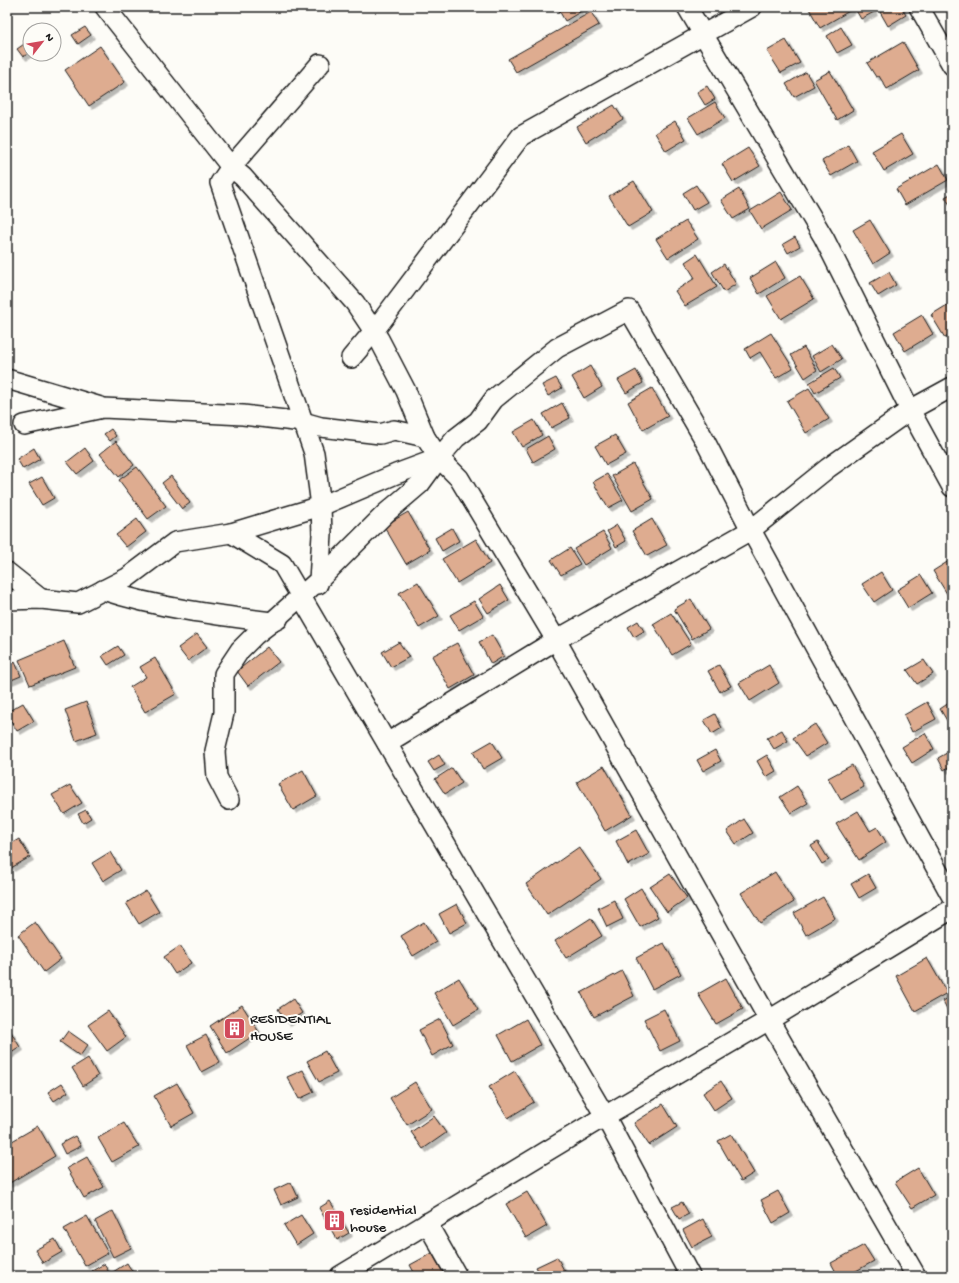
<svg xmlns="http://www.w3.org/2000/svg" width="959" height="1283" viewBox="0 0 959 1283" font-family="'Gochi Hand',sans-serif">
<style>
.building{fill:#deac90;stroke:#1c1c1c;filter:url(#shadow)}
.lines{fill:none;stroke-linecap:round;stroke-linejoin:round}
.street-casing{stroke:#1c1c1c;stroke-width:22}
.street{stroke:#fdfcf7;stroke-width:19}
.labels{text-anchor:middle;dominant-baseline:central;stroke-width:4;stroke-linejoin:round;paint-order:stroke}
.poi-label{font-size:15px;fill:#1c1c1c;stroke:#fdfcf7;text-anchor:start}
</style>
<defs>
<filter id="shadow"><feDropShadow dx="3.5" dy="3.5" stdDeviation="0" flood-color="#0004"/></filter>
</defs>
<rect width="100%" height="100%" fill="#fdfcf7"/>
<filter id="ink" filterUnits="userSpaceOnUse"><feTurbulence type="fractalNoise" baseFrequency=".025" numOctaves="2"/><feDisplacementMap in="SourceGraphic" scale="8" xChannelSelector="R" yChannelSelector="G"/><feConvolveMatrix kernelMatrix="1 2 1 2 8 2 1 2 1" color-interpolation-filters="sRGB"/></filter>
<g filter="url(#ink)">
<g class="building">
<polygon points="557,7 577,7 580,12 565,21"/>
<polygon points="808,7 850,7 851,10 820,28"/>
<polygon points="854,7 871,7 874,12 861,19"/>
<polygon points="888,7 901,7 906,15 888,26 880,12"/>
<polygon points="591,12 599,25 516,72 508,59"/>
<polygon points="85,27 91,35 78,44 72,35"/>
<polygon points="841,27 852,45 837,53 827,36"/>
<polygon points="30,40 30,52 23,57 17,49"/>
<polygon points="786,40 800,63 781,73 767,51"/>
<polygon points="903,42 919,70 887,89 879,76 876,77 867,63"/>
<polygon points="100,46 125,82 89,106 65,70"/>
<polygon points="830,71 853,110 837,120 814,80"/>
<polygon points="806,72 814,86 794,97 786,84"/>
<polygon points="707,86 715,99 705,105 697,92"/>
<polygon points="715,102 725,118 698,134 688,118"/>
<polygon points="614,105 623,119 586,142 577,127"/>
<polygon points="675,121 686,139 666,151 655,133"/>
<polygon points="901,134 913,154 884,171 872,151"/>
<polygon points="848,145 857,161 831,176 822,161"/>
<polygon points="748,148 760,166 733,182 722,164"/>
<polygon points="939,164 948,180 905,205 896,189"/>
<polygon points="634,181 653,212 628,227 609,196"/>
<polygon points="696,185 707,202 693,210 683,193"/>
<polygon points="739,189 750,209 733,219 721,200"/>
<polygon points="781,192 792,210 761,229 750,211"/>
<polygon points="952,193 952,208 945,197"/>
<polygon points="870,220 890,253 873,264 853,230"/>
<polygon points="686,221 698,239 668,258 656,239"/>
<polygon points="795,237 800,246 788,253 783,244"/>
<polygon points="697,254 717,287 685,306 675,291 695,278 685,262"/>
<polygon points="776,262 785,278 759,294 750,278"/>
<polygon points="724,264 736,284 724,292 712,272"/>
<polygon points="889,272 896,285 878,296 870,283"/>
<polygon points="800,276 814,299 781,319 767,296"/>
<polygon points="952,302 952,334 945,338 931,315"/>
<polygon points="922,315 933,334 905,351 894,332"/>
<polygon points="771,333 793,368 776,378 760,352 750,358 745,349"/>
<polygon points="832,344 842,359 821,372 812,356"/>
<polygon points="804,347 817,370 805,378 791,355"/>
<polygon points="590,366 602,387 584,398 572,377"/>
<polygon points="834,368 840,378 815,393 809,383"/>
<polygon points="636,370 643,383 626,393 618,380"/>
<polygon points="556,378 562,388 548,396 542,385"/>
<polygon points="652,388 668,416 643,430 628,402"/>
<polygon points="809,388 829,419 806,433 787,401"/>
<polygon points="562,403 570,418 551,428 543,414"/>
<polygon points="534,420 542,435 522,447 513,432"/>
<polygon points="111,429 116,436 110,441 104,434"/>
<polygon points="615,435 626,454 606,465 595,446"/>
<polygon points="548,436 555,449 533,462 526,449"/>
<polygon points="116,441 134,465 119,477 100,454"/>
<polygon points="34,448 40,459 23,469 17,459"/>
<polygon points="85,448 94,461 77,474 67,462"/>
<polygon points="633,464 653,499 632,511 612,476"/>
<polygon points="137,467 166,506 148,519 119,480"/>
<polygon points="607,474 623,500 608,508 593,482"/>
<polygon points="171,476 190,503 182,509 162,483"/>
<polygon points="42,477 54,498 42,505 29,484"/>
<polygon points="408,512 430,550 406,564 384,526"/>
<polygon points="137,519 146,532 126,547 116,535"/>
<polygon points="652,519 667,545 647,556 632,531"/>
<polygon points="617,525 626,541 616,547 607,531"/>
<polygon points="452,528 459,541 442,551 435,538"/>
<polygon points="603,532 612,548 584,565 574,549"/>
<polygon points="476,539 490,563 457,583 442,559"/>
<polygon points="570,548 580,564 561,575 551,560"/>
<polygon points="952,559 952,602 933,571"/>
<polygon points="881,572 892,590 874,602 862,584"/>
<polygon points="921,575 932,593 908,608 897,590"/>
<polygon points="418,582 439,616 419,628 399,593"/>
<polygon points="500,585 509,600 488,613 479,599"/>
<polygon points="691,599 709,629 692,639 674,609"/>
<polygon points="474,601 483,616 459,630 450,615"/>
<polygon points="671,613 691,644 672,655 653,624"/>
<polygon points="638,621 644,631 634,637 628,627"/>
<polygon points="197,634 207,647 188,661 178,648"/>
<polygon points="492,635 504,656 491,664 479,642"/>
<polygon points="64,641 75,667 30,685 19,660"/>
<polygon points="399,642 409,657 391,667 382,652"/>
<polygon points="457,643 474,675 450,689 432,656"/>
<polygon points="118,646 124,655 108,665 102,656"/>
<polygon points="267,647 279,662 248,686 237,671"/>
<polygon points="155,658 176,694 145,712 130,687 146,677 140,667"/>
<polygon points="924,660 933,674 917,684 907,670"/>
<polygon points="15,662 21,676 9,681 7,675 7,666"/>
<polygon points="719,665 731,686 720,692 708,671"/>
<polygon points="769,665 779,683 750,701 739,683"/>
<polygon points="952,701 952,729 940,709"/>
<polygon points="86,702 97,733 76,741 65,710"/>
<polygon points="927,702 936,719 912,732 904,715"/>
<polygon points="23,703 34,721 17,731 7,714 7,712"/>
<polygon points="715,714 722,728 712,734 704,720"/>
<polygon points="815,724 827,743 806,756 793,738"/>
<polygon points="782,730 788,741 774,749 767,738"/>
<polygon points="925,733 934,749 912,763 902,747"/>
<polygon points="492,741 502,758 483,769 473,752"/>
<polygon points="715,750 721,761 703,771 697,760"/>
<polygon points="952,750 952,765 944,770 938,758"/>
<polygon points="439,755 445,765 434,771 428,762"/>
<polygon points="767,755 776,771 766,777 757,761"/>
<polygon points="852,765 864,787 841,800 828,778"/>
<polygon points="604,766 632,815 605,831 577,782"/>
<polygon points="452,768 462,783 445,794 435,779"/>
<polygon points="303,770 317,796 293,810 278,784"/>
<polygon points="70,785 82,803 64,814 52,795"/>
<polygon points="797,786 808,803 791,813 780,797"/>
<polygon points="86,810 91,818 83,823 78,814"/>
<polygon points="858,811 870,831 877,827 886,842 859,860 836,824"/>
<polygon points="744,819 753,833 736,844 727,831"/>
<polygon points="636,830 649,854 628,865 616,841"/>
<polygon points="19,839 30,857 11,868 7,861 7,846"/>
<polygon points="818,842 829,860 822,864 811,846"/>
<polygon points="579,847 601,879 547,915 526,884"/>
<polygon points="110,852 121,870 103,881 92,863"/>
<polygon points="775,872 794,902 760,923 741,893"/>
<polygon points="670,874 687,898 667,912 650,887"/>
<polygon points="868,874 876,888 859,898 851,884"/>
<polygon points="641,888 658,917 640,927 624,899"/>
<polygon points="146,891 159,912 139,924 126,903"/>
<polygon points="823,897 835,918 806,935 794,913"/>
<polygon points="614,900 623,919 607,927 598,908"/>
<polygon points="457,904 467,923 449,933 439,914"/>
<polygon points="591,918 602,936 566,958 555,941"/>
<polygon points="35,922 61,959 44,972 18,935"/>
<polygon points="424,922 436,942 413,956 401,936"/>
<polygon points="664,943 681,974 652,989 636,958"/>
<polygon points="180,946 191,963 175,974 164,957"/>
<polygon points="927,958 947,993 915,1011 896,976"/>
<polygon points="622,971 634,996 594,1017 581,993"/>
<polygon points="459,978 478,1010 453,1025 434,993"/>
<polygon points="726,978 743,1009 716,1024 698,994"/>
<polygon points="952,996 952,1014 950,1015 943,1001"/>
<polygon points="293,999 302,1013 287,1023 278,1009"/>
<polygon points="242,1005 259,1032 227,1053 210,1026"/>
<polygon points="664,1009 680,1041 660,1051 644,1019"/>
<polygon points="108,1011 126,1037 107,1051 88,1025"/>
<polygon points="440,1019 453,1044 432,1056 419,1030"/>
<polygon points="526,1019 540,1045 512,1061 498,1035"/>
<polygon points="9,1029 20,1047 7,1056 7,1030"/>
<polygon points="68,1031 88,1045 80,1056 60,1042"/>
<polygon points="206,1035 220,1062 201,1072 187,1045"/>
<polygon points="325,1051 337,1073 319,1082 307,1061"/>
<polygon points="88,1058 98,1076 83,1086 72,1068"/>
<polygon points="303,1070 314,1092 299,1099 287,1077"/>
<polygon points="515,1071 534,1102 508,1118 489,1087"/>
<polygon points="721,1081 732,1098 714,1110 703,1093"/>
<polygon points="415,1082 432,1109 407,1125 390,1098"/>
<polygon points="62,1083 68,1092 54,1101 48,1092"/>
<polygon points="177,1083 194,1113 171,1126 154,1096"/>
<polygon points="663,1104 677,1127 649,1145 634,1123"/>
<polygon points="434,1116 446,1133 423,1149 411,1132"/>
<polygon points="124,1123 139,1147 112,1162 98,1138"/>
<polygon points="38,1126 55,1156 8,1184 7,1144"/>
<polygon points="731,1134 754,1173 741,1181 718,1141"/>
<polygon points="75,1136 81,1146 65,1154 60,1144"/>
<polygon points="87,1157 104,1187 84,1198 67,1168"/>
<polygon points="918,1168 934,1195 912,1208 895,1182"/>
<polygon points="291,1182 298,1197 281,1205 274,1190"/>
<polygon points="778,1191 790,1213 773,1223 761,1200"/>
<polygon points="527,1192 547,1226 526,1238 506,1204"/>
<polygon points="330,1201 349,1233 337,1240 319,1208"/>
<polygon points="682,1202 689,1214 679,1219 672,1207"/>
<polygon points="113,1211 131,1248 113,1257 95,1221"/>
<polygon points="301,1215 313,1234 296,1245 284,1225"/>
<polygon points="87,1216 108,1253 85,1266 64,1229"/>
<polygon points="703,1219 712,1237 692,1247 683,1230"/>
<polygon points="55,1239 62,1252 43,1263 35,1250"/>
<polygon points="864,1245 874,1261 847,1276 838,1276 831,1263"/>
<polygon points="432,1253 445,1276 416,1276 410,1265"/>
<polygon points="557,1257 567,1276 541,1276 536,1267"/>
<polygon points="127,1263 135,1276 115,1276 113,1272"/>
<polygon points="104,1264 111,1276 95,1276 92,1271"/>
</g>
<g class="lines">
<defs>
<g id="street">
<polyline points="105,7 231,167 243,177 355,303 379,339 406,391 425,437 439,458 459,478 556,640 769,1020 916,1276"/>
<polyline points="687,7 824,238 910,410 952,487"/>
<polyline points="919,7 952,65"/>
<polyline points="351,358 374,331 521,136 752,7"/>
<polyline points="7,379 101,407"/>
<polyline points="24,425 103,408 243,415 303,422 321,427 380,434 394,430 425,437"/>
<polyline points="231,533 282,564 605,1116 690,1276"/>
<polyline points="7,572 41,599"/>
<polyline points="318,584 319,580 386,513 420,484 439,458"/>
<path d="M 103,590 C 158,608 215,615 272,622 L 278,619"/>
<polyline points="7,600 41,599 78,603 127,578 175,542 231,533 321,506 396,474 439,458 456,438 478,421 494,399 557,348 629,310 703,437 751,530 952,897"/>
<polyline points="387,743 556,640 751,530 828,468 910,410 952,387"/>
<polyline points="229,800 217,777 215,751 224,713 224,674 240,650 255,635 272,622 319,580 322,535 321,506 314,453 220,183 231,167 320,64"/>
<polyline points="427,1223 457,1276"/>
<polyline points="340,1276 605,1116 769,1020 952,909"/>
</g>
</defs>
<use href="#street" class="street-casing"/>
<use href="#street" class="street"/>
</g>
</g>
<defs>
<symbol id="building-square" viewBox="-11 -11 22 22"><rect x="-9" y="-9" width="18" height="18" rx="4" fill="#d1495b" stroke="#fdfcf7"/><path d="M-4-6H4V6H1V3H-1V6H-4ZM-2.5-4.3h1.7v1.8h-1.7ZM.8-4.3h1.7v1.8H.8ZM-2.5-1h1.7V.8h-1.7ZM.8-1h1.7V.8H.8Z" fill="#fff"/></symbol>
</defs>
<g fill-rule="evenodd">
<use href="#building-square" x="222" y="1016" width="25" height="25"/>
<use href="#building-square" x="322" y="1208" width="25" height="25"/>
</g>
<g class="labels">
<g class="poi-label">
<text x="250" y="1020">RESIDENTIAL<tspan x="250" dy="17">HOUSE</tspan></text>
<text x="350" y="1211">residential<tspan x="350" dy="17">house</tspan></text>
</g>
</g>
<rect width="959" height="1283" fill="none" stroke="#fdfcf7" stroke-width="24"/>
<rect x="12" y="12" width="935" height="1259" fill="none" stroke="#1c1c1c" stroke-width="1.5" filter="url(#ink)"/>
<g transform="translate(42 42) rotate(59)"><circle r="19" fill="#fdfcf7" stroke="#a3a29f"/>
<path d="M0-3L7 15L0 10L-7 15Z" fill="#d1495b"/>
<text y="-6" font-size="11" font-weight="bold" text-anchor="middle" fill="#1c1c1c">N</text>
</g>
</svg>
